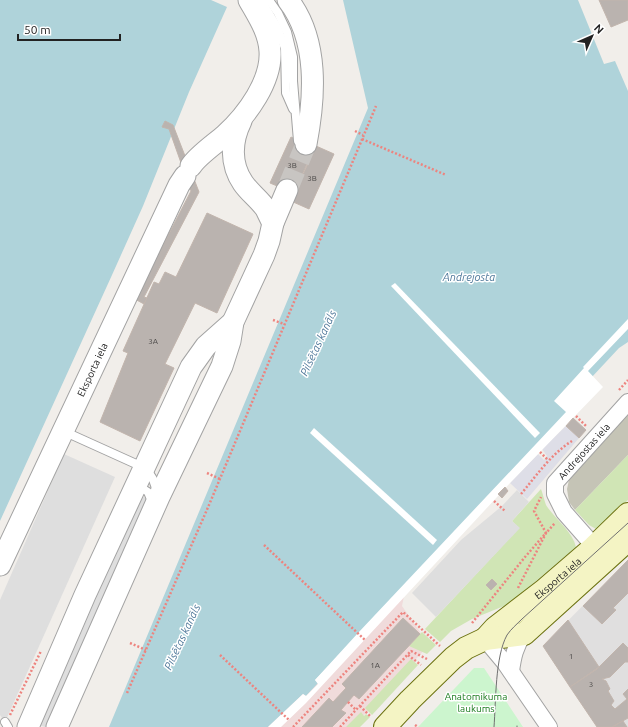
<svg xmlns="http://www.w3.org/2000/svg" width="628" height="727" viewBox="0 0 628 727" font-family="Ubuntu,sans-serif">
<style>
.residential{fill:#e0dfdf}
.commercial{fill:#f0dbdb}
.construction{fill:#c5c4b6}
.grass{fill:#d0e5b5}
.park{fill:#ccf5ce}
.parking{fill:#dedede}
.plaza{fill:#dedee7}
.water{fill:#afd3da}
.pier{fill:#fff}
.building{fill:#bab3af;stroke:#c2b5ad}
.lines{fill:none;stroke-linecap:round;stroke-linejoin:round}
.tertiary-tunnel{stroke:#c8c5c2;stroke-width:21;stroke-dasharray:21 10;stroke-linecap:butt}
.service-casing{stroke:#a3a3a3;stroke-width:10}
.minor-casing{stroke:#a3a3a3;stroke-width:18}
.tertiary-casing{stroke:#a3a3a3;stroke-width:23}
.secondary-casing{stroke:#6c7210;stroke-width:24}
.path{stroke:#ed847f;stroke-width:2.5;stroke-dasharray:2 2;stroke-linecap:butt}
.service{stroke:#fff;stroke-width:8}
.minor{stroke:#fff;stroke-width:16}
.tertiary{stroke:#fff;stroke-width:21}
.secondary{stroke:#f4f4c4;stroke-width:22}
.tram{stroke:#707070;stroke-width:1}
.labels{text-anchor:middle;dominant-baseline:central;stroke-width:3;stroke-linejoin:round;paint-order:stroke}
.number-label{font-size:8px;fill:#484645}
.street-label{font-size:10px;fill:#222;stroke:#fff}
.park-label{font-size:10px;fill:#17791a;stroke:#fff}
.water-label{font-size:11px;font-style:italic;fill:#4f789a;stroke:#fff}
</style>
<rect width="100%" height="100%" fill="#f1eeea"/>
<polygon class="residential" points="628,560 628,727 597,727 543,646"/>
<polygon class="commercial" points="404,596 402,606 429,645 353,727 268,727"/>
<polygon class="construction" points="628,413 628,455 575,510 569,502 567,489 570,475"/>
<g class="grass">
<polygon points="628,455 628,500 596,529 589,525 575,510"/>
<path d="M 541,489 C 543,494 544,500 546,505 C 554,518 573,532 576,547 L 509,604 L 472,619 L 451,631 L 440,642 L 425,629 L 519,528 L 512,521 Z"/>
<polygon points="422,632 436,645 427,654 409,646"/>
<polygon points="411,659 418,665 372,715 365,708"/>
<polygon points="361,712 364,716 366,714 370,717 360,727 346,727"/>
</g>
<polygon class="park" points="474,668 484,668 523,727 418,727"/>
<g class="parking">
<polygon points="64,454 115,477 5,722 0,715 0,600"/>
<polygon points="517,490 529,502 512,521 520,528 436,617 412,593 461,540 502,506"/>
<polygon points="138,496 144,497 148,501 53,727 45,727 33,723"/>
</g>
<polygon class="plaza" points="566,426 579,438 527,499 510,483 538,454 544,460 547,456 542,449"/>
<g class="water">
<polygon points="0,0 211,0 227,7 189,92 143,206 112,275 0,521"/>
<polygon points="343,0 578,0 604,64 615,61 628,91 628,342 619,348 591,378 567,417 315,680 318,683 306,696 303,694 268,727 109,727 368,108"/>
</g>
<g class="pier">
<polygon points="395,283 540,433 535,438 391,286"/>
<polygon points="628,319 628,329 588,371 603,387 510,483 306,703 281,727 268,727 303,694 306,696 318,684 315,680 358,633 566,412 554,401 584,368 583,367"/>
<polygon points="314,428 437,540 433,545 310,433"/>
</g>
<g class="building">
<polygon points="599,0 628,0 628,20 611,27"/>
<polygon points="165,121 173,125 199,192 144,297 147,298 144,304 133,298 155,250 159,253 191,191 169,129 162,127"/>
<polygon points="291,137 314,148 294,193 270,183"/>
<polygon points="316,146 334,154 309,209 291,201"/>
<polygon points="207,213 253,234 217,313 195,303 165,364 174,368 140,441 100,422 128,353 123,351 154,282 159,284 165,272 176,277"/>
<polygon points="573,418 586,430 579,438 566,426"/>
<polygon points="505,487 508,491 502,498 498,494"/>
<polygon points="628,560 628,593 613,608 616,610 602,624 583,606"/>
<polygon points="492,579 497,584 491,590 486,585"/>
<polygon points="403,618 420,634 359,699 354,695 341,710 346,713 332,727 302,727 329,698 333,702 346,688 342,684"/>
<polygon points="568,620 599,667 570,687 543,646"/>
<polygon points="623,643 628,648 628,662 625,662 610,677 602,679 606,681 610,689 608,691 614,701 611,705 615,709 627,699 623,694 628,689 628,718 612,727 597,727 570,687 597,669"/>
<polygon points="623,721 627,727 612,727"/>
</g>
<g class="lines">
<polyline class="tertiary-tunnel" points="287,190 306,144"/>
<defs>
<g id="service">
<polyline points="261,0 277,27 285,48 286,93 293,109"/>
<polyline points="269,0 278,13 287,32 293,57 293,81 298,141"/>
<path d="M 72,435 L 145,468 C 151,475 156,482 156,492"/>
<polyline points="137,485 148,492 153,504"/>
<polyline points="5,722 8,727"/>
</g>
<g id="minor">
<path id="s1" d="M 601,554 L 564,512 L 555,494 L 555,483 L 628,402"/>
<polyline points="485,639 505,663 549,727"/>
<path d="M 511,671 C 513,657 515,646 524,634"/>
</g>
<g id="tertiary">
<path d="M 288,0 C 319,40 315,97 306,144"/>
<path d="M 241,121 C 231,141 230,164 243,183 C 249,192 259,199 266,209 C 268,213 270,218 273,223"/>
<path d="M 191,166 C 197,156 216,143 225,135 C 247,115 272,81 270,51 C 269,32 258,16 249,0"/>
<path id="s2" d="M 0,565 L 179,185 L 185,176"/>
<polyline points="28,727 85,595 191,367 206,346 233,322"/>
<polyline points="57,727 159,497 222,366 230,341 233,322 264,255 269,241 273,223 287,190"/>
</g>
<g id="secondary">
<path id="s3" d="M 485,639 L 495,628 L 543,591 L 594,547 L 628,514"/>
<polyline points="385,727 410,700 453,658 466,648 485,639 524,634 628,540"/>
</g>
</defs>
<use href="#service" class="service-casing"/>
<use href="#minor" class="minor-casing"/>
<use href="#tertiary" class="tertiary-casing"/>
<use href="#secondary" class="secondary-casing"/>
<g class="path">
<polyline points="355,131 363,135"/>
<polyline points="362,139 446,175"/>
<polyline points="273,320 284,324"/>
<polyline points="619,390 628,380"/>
<polyline points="576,416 587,427"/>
<polyline points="540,452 548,460"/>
<polyline points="207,473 220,479"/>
<path d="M 521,494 C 537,475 551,454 572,441"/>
<polyline points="494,501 505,511"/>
<polyline points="264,545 365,640"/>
<polyline points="518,588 546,533 555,523"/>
<polyline points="472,623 525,557 546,533 534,511 541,497"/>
<polyline points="130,643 146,650"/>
<polyline points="220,655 289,720"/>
<polyline points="408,655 421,665"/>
<polyline points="127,693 209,505 376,106"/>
<polyline points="348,702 356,710"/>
<polyline points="360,706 371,717"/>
<polyline points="10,715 41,651"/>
<polyline points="415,725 418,727"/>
<polyline points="293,727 403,612 440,646"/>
<polyline points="340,727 411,651 427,659"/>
</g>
<use href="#service" class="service"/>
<use href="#minor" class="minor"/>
<use href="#tertiary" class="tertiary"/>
<use href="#secondary" class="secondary"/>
<g class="tram">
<polyline points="517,726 517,727"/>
<path d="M 494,727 C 496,701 495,657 507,635 C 511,629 517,624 522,619 L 628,523"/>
</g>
</g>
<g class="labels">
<g class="number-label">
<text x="292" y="165">3B</text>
<text x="312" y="178">3B</text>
<text x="153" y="341">3A</text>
<text x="571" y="656">1</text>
<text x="375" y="665">1A</text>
<text x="591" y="684">3</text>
</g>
<g class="street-label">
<text stroke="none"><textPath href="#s2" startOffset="216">Eksporta iela</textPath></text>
<text stroke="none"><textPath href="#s1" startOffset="130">Andrejostas iela</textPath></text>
<text stroke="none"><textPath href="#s3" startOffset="95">Eksporta iela</textPath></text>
</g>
<g class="park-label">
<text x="476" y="696">Anatomikuma<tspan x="476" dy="12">laukums</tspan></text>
</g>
<g class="water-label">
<text x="469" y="277">Andrejosta</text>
<text transform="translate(318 343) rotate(-65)">Pilsētas kanāls</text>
<text transform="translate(182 637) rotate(-65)">Pilsētas kanāls</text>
</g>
</g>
<g transform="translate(592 36) rotate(45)" stroke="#ffffff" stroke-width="3" paint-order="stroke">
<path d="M0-3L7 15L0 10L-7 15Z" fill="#222222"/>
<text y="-6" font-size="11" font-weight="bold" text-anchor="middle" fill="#222222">N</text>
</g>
<path d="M18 34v6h102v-6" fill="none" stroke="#222222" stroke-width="2"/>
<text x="24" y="34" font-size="12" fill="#222222" stroke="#ffffff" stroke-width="3" paint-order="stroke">50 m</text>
</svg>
